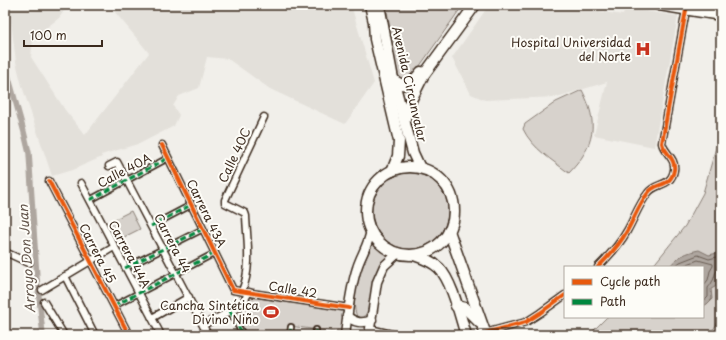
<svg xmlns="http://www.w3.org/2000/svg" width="726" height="340" viewBox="0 0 726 340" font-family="'Playpen Sans',sans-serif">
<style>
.built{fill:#e3e0da}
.green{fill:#d7d2cc;stroke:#897e75}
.water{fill:#aea69f;stroke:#80746b}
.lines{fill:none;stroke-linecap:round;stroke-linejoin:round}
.shore{stroke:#695c52;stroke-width:1}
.canal{stroke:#aea69f;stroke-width:5.5}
.pedestrian-casing{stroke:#3b2a1e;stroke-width:8}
.minor-casing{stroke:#3b2a1e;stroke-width:9}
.tertiary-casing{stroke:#3b2a1e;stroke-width:11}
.trunk-casing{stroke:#3b2a1e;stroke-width:13}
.pedestrian{stroke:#fdfcf7;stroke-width:4.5}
.minor{stroke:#fdfcf7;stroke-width:6}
.tertiary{stroke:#fdfcf7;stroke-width:8}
.trunk{stroke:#fdfcf7;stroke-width:10}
.quiet{stroke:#00873e;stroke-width:3;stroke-dasharray:6 3;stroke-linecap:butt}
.cycleway-casing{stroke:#fdfcf7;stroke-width:6}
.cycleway{stroke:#e8590c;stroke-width:4}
.labels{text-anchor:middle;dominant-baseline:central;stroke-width:4;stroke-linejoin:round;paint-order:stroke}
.poi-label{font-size:12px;fill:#3b2a1e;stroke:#fdfcf7;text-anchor:end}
.street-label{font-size:12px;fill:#3b2a1e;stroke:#fdfcf7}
.water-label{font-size:13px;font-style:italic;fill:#63554b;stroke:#fdfcf7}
</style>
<rect width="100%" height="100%" fill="#f1efea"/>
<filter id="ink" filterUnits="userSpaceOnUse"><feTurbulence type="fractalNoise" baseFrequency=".025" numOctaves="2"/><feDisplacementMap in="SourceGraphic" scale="8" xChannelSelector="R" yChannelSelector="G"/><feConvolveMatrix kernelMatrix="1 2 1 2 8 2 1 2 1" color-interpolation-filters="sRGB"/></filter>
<g filter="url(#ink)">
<g class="built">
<polygon points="9,5 68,5 59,18 33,38 31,57 65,110 85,135 149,53 109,5 351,5 374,83 345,124 270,89 228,59 207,57 199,88 179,96 173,106 179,115 174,126 141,143 101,155 102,157 72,170 52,176 22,86 16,62"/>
<polygon points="489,5 558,5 623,15 625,8 678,16 654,147 594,135 607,82 557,97 485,100 471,94 452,58"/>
</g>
<g class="green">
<polygon points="386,5 463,5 412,77 405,80 399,77 397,72"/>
<path d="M 582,90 C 599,123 595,146 569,173 C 553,161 532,148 523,129 L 525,124 L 556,102 Z"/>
<polygon points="721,130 721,317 710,335 589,335 607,317 703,317 703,267 652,267 685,226 703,193"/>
<circle cx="410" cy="211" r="38"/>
<polygon points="131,211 140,229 118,240 109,222"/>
<path d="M 374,242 L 381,249 L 391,255 L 375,278 L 371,292 L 369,308 L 364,318 L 362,320 L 358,319 C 347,298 364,261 374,242 Z"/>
<polygon points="250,297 345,310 342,333 289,326 288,335 245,335 232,310 244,306"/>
</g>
<path class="water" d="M 699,250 L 709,255 L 721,252 C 721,265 720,275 715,287 L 711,289 L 712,299 L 707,304 L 703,306 L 703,267 L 670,267 C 675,257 688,252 699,250 Z"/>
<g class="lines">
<g class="shore">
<polyline points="674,267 680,262 698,255 709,259 721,256"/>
<polyline points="680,267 698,260 713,264 713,266 710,271 708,280 703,286"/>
<path d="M 703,302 L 708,297 L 708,288 C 709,286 711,285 712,282 C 716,277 713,270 721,269"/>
</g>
<polyline class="canal" points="5,64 24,132 29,153 37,278 43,335"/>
<defs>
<g id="pedestrian">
<polyline points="90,200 168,158"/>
<polyline points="151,226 191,205"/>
<polyline points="125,268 203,229"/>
<polyline points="114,306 215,253"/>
<polyline points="230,311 243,335"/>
<polyline points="290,335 291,327"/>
<polyline points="315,335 316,330"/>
</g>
<g id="minor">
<polyline points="162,145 233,290 349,308"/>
<polyline points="109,166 117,162 208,335"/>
<polyline points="49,181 129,335"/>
<polyline points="81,183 161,335"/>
<polyline points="5,252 29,263"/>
<path d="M 598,267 C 609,256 620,244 627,231 C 634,219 639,204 648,193 C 655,182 671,188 674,170 C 676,158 664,153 662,143 L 686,10"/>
<polyline points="65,276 95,335"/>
<polyline points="42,290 114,247"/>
<path d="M 242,291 C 252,267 247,241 246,216 L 245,213 L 225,203 L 225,200 L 264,117"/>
<polyline points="44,302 64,335"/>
<polyline points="152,318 189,297"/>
<polyline points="203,325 241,306 249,292"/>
<polyline points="370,329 396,335"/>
<polyline points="485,333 526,322 540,313 565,295"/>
</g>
<g id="tertiary">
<path d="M 347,316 C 355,323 362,324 372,320"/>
<path d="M 345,335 C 348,313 350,289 357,268 C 361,255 369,244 371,230"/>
<polyline points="369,335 377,282 384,266 398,253"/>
</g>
<g id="trunk">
<polyline points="370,5 374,22 375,39 399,141 398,156 392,171"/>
<polyline points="379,5 393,79 413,153 420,168"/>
<polyline points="659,5 721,15"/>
<path d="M 393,79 C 404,90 413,83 421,72"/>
<polyline points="405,119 408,106 423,76 475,5"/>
<circle cx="410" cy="211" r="44"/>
<polyline points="449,231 486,335"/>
<path d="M 414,255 C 423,258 432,261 439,268 C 452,281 460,316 466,335"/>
<polyline points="456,306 465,308 480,323"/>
</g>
</defs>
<use href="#pedestrian" class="pedestrian-casing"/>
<use href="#minor" class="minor-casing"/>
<use href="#tertiary" class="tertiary-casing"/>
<use href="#trunk" class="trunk-casing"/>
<use href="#pedestrian" class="pedestrian"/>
<use href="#minor" class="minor"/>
<use href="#tertiary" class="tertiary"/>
<use href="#trunk" class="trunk"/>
<g class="quiet">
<polyline points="90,200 168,158"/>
<polyline points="151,226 191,205"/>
<polyline points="125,268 203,229"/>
<polyline points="114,306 215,253"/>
<polyline points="230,311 243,335"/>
<polyline points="290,335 291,327"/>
<polyline points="315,335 316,330"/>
</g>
<defs>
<g id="cycleway">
<polyline points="162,145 233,290 349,308"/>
<polyline points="49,181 129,335"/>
<path d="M 598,267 C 609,256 620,244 627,231 C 634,219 639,204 648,193 C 655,182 671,188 674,170 C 676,158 664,153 662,143 L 686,10"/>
<polyline points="485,333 526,322 540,313 565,295"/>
</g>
</defs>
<use href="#cycleway" class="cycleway-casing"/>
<use href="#cycleway" class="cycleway"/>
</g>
</g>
<defs>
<symbol id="hospital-bare" viewBox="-9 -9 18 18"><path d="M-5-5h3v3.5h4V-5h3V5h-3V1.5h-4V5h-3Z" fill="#c8321e" stroke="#fdfcf7" stroke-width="2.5" paint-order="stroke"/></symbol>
<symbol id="stadium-bare" viewBox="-9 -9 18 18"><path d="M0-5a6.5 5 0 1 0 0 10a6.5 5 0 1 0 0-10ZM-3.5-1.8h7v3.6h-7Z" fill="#c8321e" stroke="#fdfcf7" stroke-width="2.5" paint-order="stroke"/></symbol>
</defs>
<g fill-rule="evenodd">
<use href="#hospital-bare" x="632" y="38" width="22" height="22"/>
<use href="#stadium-bare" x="260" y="301" width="22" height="22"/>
</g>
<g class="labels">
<g class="poi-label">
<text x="631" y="42">Hospital Universidad<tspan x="631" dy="14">del Norte</tspan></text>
<text x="259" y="305">Cancha Sintética<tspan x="259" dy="14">Divino Niño</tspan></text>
</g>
<g class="street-label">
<text transform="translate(410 84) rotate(77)">Avenida Circunvalar</text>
<text transform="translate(234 155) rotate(-65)">Calle 40C</text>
<text transform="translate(124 170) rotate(-28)">Calle 40A</text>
<text transform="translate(207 213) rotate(64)">Carrera 43A</text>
<text transform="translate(173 243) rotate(63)">Carrera 44</text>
<text transform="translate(98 253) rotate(63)">Carrera 45</text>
<text transform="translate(130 254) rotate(62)">Carrera 44A</text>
<text transform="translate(293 289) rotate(9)">Calle 42</text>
</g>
<g class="water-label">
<text transform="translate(26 259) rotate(-94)">Arroyo Don Juan</text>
</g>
</g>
<rect width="726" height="340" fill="none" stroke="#fdfcf7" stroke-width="20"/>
<rect x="10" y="10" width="706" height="320" fill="none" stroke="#3b2a1e" stroke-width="1.5" filter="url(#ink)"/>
<rect x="564" y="266" width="140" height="52" fill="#fdfcf7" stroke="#afa8a0"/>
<rect x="572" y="279" width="20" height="6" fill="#e8590c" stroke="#afa8a0"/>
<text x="600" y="286" font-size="12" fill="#3b2a1e">Cycle path</text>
<rect x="572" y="299" width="20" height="6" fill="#00873e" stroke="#afa8a0"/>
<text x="600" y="306" font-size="12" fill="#3b2a1e">Path</text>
<path d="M24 40v6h78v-6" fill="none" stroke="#3b2a1e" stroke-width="2"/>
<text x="30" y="40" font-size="12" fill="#3b2a1e" stroke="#fdfcf7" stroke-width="3" paint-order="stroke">100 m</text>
</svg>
